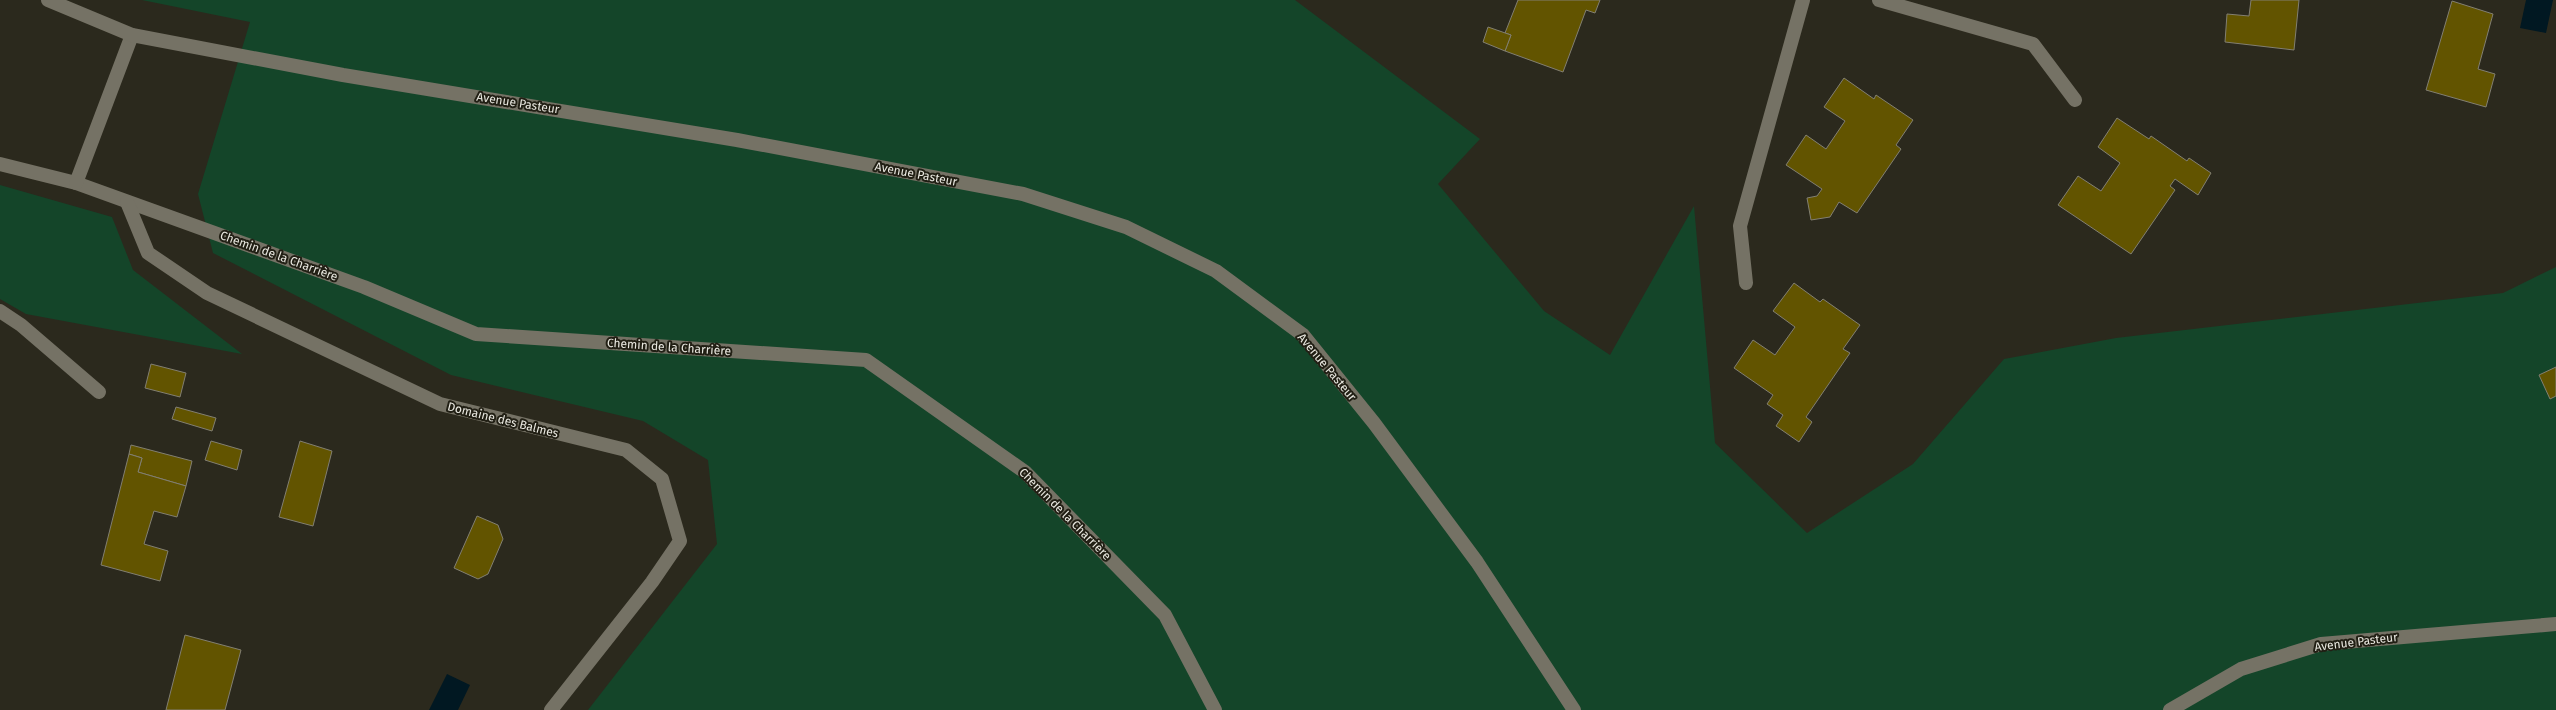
<svg xmlns="http://www.w3.org/2000/svg" width="2556" height="710" viewBox="0 0 2556 710" font-family="'Fira Sans',sans-serif">
<style>
.green{fill:#144529}
.water{fill:#011822}
.building{fill:#625400;stroke:#827f72}
.lines{fill:none;stroke-linecap:round;stroke-linejoin:round}
.minor{stroke:#757265;stroke-width:14}
.secondary{stroke:#757265;stroke-width:14}
.labels{text-anchor:middle;dominant-baseline:central;stroke-width:4;stroke-linejoin:round;paint-order:stroke}
.street-label{font-size:12px;fill:#eae9e1;stroke:#211f14}
</style>
<rect width="100%" height="100%" fill="#2b291d"/>
<g class="green">
<polygon points="142,0 1295,0 1480,139 1438,184 1544,311 1610,355 1694,206 1715,443 1807,533 1913,464 2004,359 2116,338 2503,293 2556,267 2556,710 588,710 717,544 708,460 643,421 451,375 213,253 198,194 250,22"/>
<polygon points="0,185 112,217 133,270 242,354 26,314 0,299"/>
</g>
<g class="water">
<polygon points="2526,0 2553,0 2546,33 2520,28"/>
<polygon points="447,674 470,685 458,710 429,710"/>
</g>
<g class="building">
<polygon points="1518,0 1600,0 1595,13 1586,10 1563,72 1505,51 1511,35 1505,33"/>
<polygon points="2251,0 2299,0 2294,50 2225,42 2227,14 2249,16"/>
<polygon points="2452,1 2493,14 2478,69 2495,74 2486,107 2426,90"/>
<polygon points="1488,27 1511,35 1505,51 1483,42"/>
<polygon points="1844,78 1874,99 1876,95 1913,120 1896,145 1901,149 1857,213 1839,202 1830,217 1811,220 1807,198 1817,196 1822,189 1786,165 1806,135 1826,149 1845,121 1824,107"/>
<polygon points="2117,118 2149,139 2151,136 2187,161 2189,158 2211,173 2198,195 2175,179 2170,186 2175,190 2131,254 2058,205 2078,176 2101,191 2120,163 2098,147"/>
<polygon points="1794,283 1820,302 1823,299 1860,325 1843,349 1850,353 1806,417 1812,422 1799,442 1776,426 1783,415 1767,404 1773,395 1734,368 1753,340 1775,355 1795,327 1773,311"/>
<polygon points="151,364 186,373 180,397 145,388"/>
<polygon points="2556,367 2556,396 2550,399 2539,375"/>
<polygon points="176,407 216,418 212,431 172,419"/>
<polygon points="211,441 242,450 237,470 205,460"/>
<polygon points="300,441 332,451 313,526 279,517"/>
<polygon points="131,445 192,461 186,486 138,472 142,458 129,454"/>
<polygon points="129,454 142,458 138,472 186,486 177,517 154,511 144,544 168,551 160,581 101,565"/>
<polygon points="477,516 498,525 503,539 488,574 478,579 454,568"/>
<polygon points="185,635 241,650 225,710 166,710"/>
</g>
<g class="lines">
<g class="minor">
<polyline points="1879,0 2033,44 2075,100"/>
<polyline points="0,164 76,183 364,287 476,334 866,360 1025,472 1165,615 1215,710"/>
<polyline points="76,183 132,35"/>
<polyline points="127,202 148,253 207,293 440,404 626,450 662,479 680,541 652,582 551,710"/>
<polyline points="1746,283 1740,226 1803,0"/>
<polyline points="0,311 21,325 99,392"/>
</g>
<g class="secondary">
<polyline points="48,0 132,35 343,75 737,140 1023,194 1126,227 1216,271 1303,335 1374,423 1477,562 1574,710"/>
<polyline points="2170,710 2241,669 2321,644 2556,624"/>
</g>
</g>
<g class="labels">
<g class="street-label">
<text transform="translate(518 103) rotate(9)">Avenue Pasteur</text>
<text transform="translate(916 174) rotate(11)">Avenue Pasteur</text>
<text transform="translate(279 256) rotate(20)">Chemin de la Charrière</text>
<text transform="translate(669 347) rotate(4)">Chemin de la Charrière</text>
<text transform="translate(1327 367) rotate(50)">Avenue Pasteur</text>
<text transform="translate(503 420) rotate(14)">Domaine des Balmes</text>
<text transform="translate(1065 514) rotate(45)">Chemin de la Charrière</text>
<text transform="translate(2356 642) rotate(-7)">Avenue Pasteur</text>
</g>
</g>
</svg>
